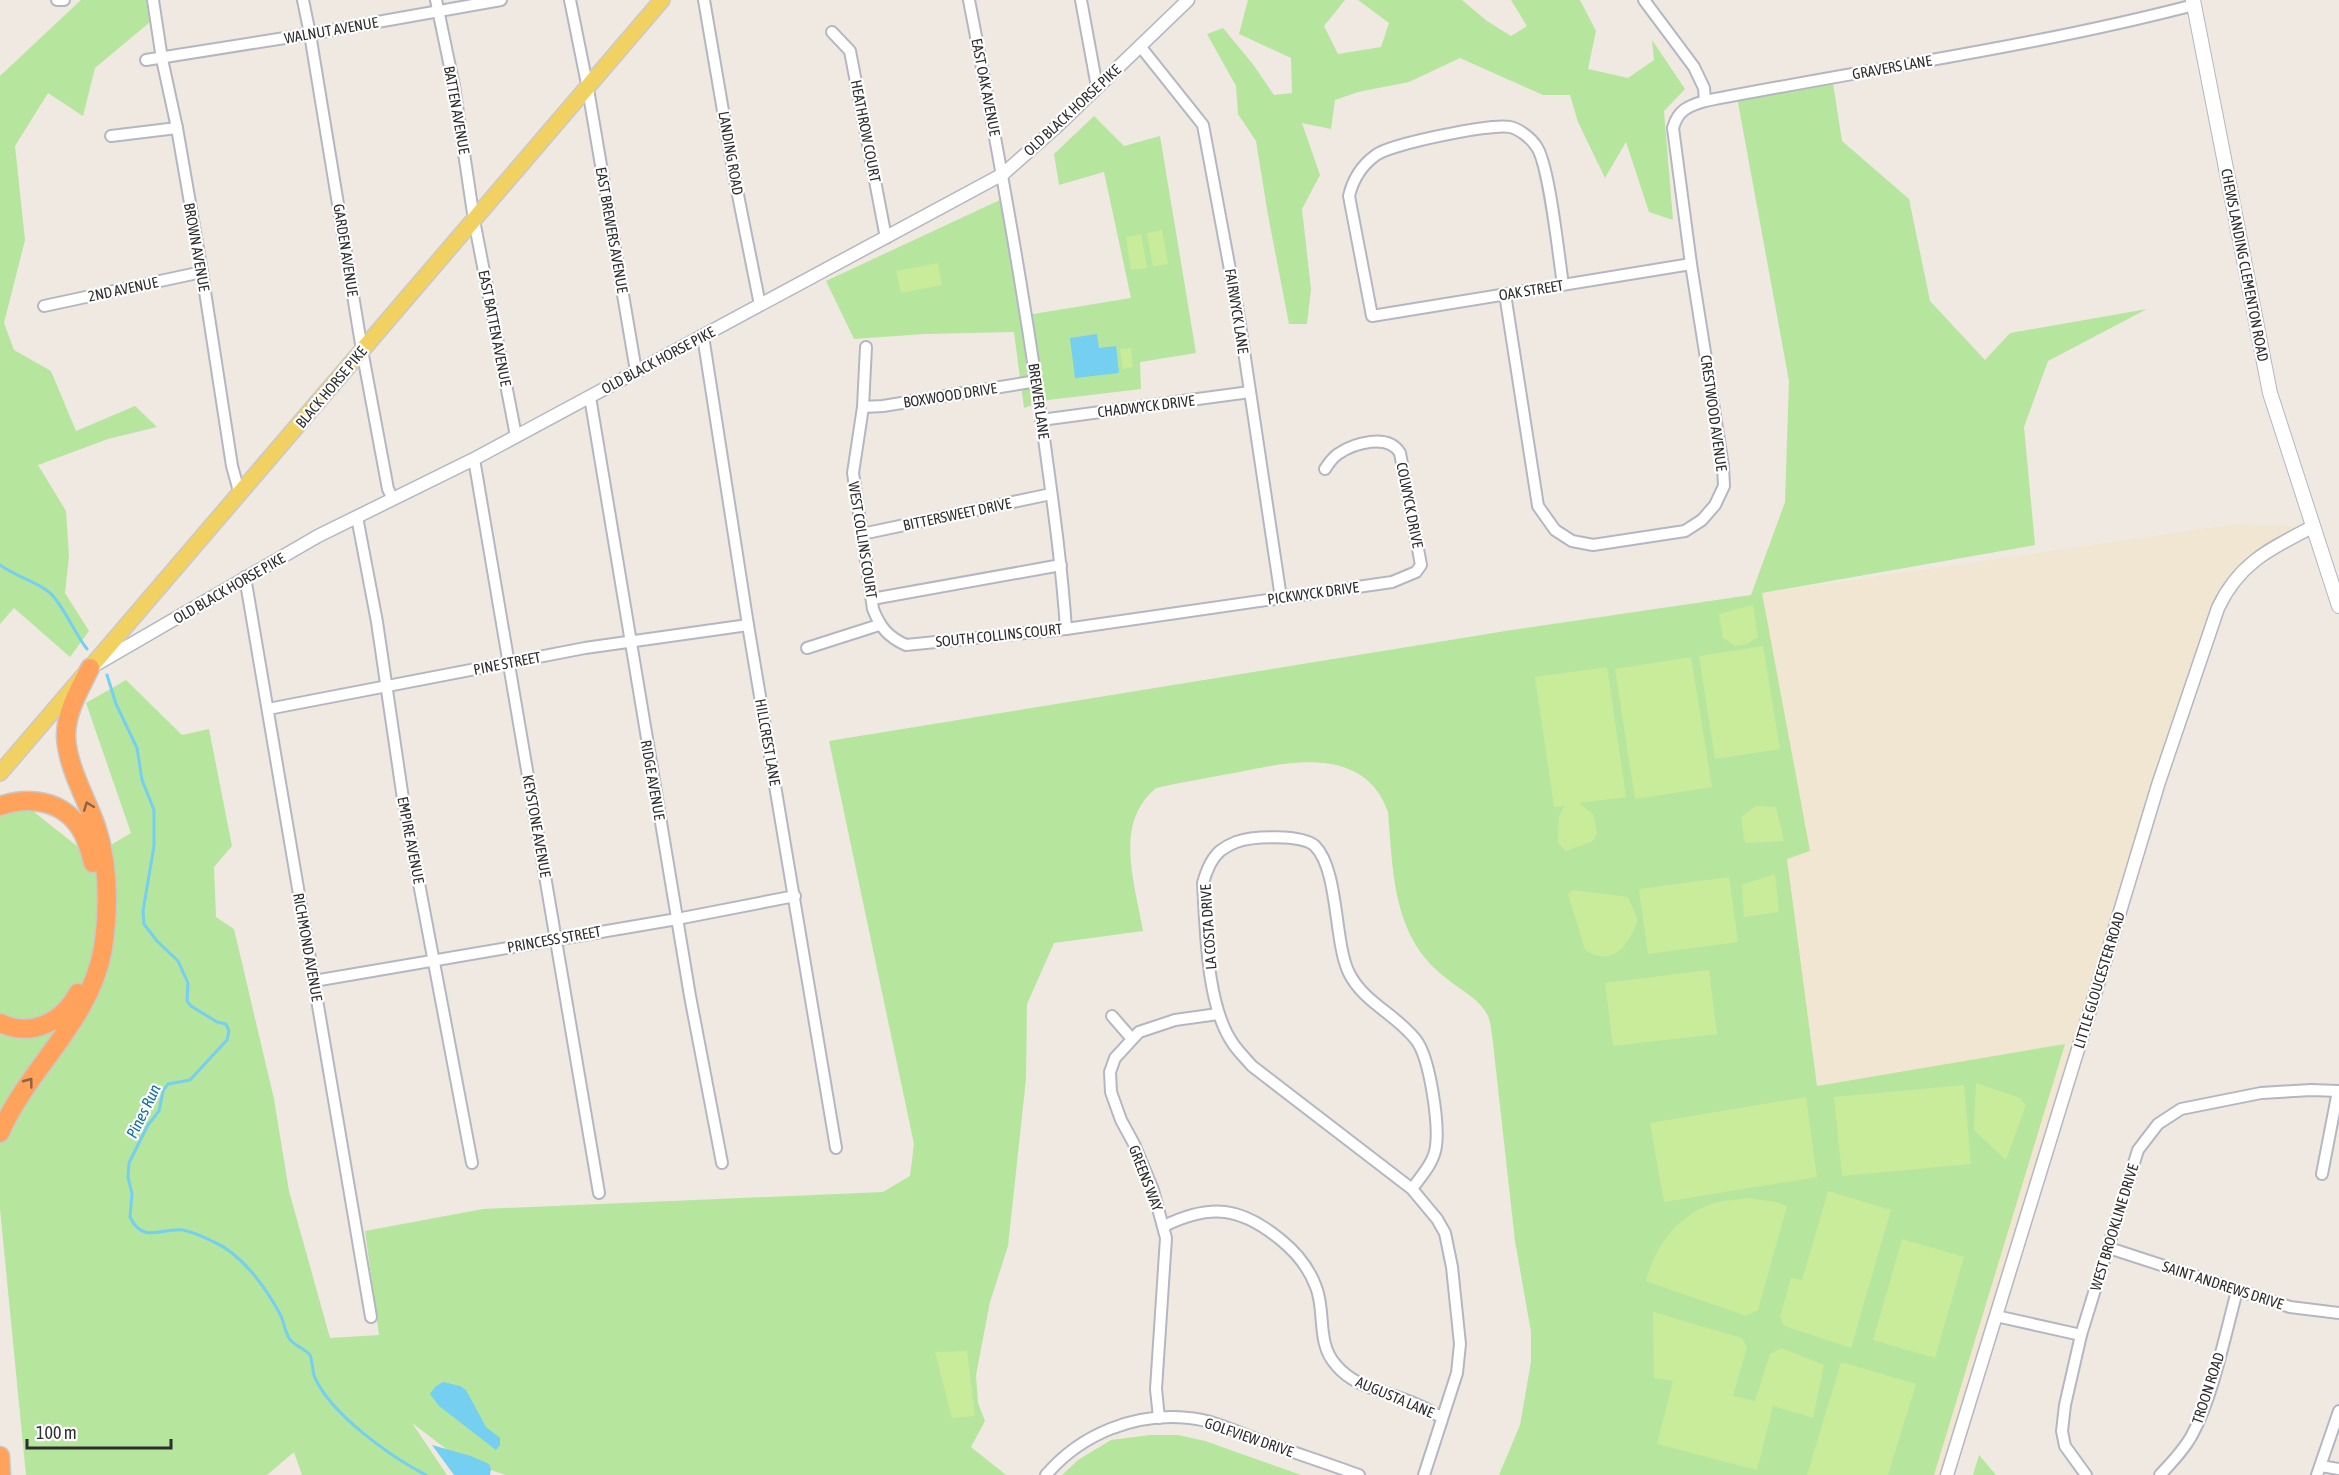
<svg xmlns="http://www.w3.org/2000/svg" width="2339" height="1475" viewBox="0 0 2339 1475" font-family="'Asap Condensed',sans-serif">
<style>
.education{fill:#f0e6d1}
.green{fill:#b6e59e}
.pitch{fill:#c9ec9a}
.water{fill:#75cff0}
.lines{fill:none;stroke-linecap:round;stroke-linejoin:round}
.stream{stroke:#75cff0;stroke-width:3}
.minor-casing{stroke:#b4b7c1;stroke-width:14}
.tertiary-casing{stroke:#b4b7c1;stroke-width:15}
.secondary-casing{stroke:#b4b7c1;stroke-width:16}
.primary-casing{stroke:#c9c9c9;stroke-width:18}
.motorway-casing{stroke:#c9c9c9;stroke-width:21}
.minor{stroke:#fff;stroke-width:10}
.tertiary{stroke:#fff;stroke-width:12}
.secondary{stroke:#fff;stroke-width:14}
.primary{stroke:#f2d163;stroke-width:15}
.motorway{stroke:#ffa35c;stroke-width:18}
.oneway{stroke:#8c6343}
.labels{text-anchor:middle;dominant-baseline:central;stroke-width:4.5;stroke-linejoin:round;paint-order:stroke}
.street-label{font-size:15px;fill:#2e2e2e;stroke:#fff}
.water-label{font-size:16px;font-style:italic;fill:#0d6fa3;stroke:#fff}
</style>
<rect width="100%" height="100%" fill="#efe9e1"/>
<polygon class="education" points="2236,524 2312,527 2261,554 2218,608 1947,1475 1629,1475 1512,630"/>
<g class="green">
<polygon points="81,0 146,0 150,22 95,68 83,116 48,93 15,146 25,240 4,323 14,350 51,371 76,431 135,406 157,427 108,439 38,465 66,511 69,556 65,593 89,631 70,657 14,608 0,624 0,76"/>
<polygon points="1248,0 1345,0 1324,26 1338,54 1381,47 1389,23 1358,0 1462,0 1487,21 1511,36 1527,26 1511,0 1580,0 1596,31 1588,69 1628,78 1654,60 1652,40 1685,89 1664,111 1673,220 1649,212 1626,142 1605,178 1578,122 1570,95 1543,95 1460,58 1409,82 1358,92 1335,100 1331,129 1302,123 1320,175 1302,209 1311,289 1307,324 1289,324 1268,215 1256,141 1238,114 1236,86 1207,34 1223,28 1252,63 1274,95 1292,93 1291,58 1239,34"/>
<path d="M 1833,83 L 1842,141 L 1909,199 L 1930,301 L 1985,360 L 2010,333 L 2147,309 L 2048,361 L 2024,427 L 2035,545 L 1762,593 L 1810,851 L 1787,859 L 1817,1086 L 2065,1044 L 1934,1475 L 1499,1475 L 1520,1425 L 1531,1362 L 1531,1332 L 1515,1241 L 1493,1043 C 1492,1034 1491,1024 1488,1016 C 1480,1000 1464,992 1451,982 C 1439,973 1427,962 1419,950 C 1392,910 1392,858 1388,812 C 1364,744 1287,762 1234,773 C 1208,778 1182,782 1156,788 C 1113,824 1135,883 1143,931 L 1054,943 L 1027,1004 L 1026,1079 L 1008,1246 L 990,1302 L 976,1375 L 978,1403 L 985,1421 L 971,1447 L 1006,1475 L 506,1475 L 462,1461 L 412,1423 L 447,1475 L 302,1475 L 294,1452 L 267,1475 L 26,1475 L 0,1209 L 0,799 L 4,794 L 24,804 L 82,850 L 109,846 L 131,833 L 86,703 L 126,680 L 182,735 L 209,729 L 232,846 L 214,867 L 216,917 L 234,929 L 274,1099 L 289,1191 L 330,1338 L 379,1335 L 365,1231 L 483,1209 L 883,1192 L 910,1176 L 914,1144 L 829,741 L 1512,630 L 1751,595 L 1785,502 L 1789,381 L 1737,97 Z"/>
<polygon points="1094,116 1124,146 1160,136 1196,353 1140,362 1141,389 1048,400 1024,408 1014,332 924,334 854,339 826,281 1002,199 1027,315 1131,298 1104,172 1059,185 1054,154"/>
<polygon points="1150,1435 1178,1435 1205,1441 1301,1475 1062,1475 1078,1460 1111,1440"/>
<polygon points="1979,1455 1996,1475 1973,1475"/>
</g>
<g class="pitch">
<polygon points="1162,230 1168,264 1153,267 1147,233"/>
<polygon points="1141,234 1147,268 1131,270 1126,237"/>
<polygon points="938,263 942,285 901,293 896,271"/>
<polygon points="1131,348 1133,367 1123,369 1120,349"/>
<polygon points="1753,605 1758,637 1747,644 1735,646 1723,638 1719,614"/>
<polygon points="1763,646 1780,749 1715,759 1699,656"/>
<polygon points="1691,657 1712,787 1635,799 1615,669"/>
<polygon points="1607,667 1626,797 1579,803 1593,814 1597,833 1593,841 1566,851 1558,843 1559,816 1565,806 1554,807 1535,677"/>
<polygon points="1756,806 1776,807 1784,841 1745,843 1741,817"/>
<polygon points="1775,874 1779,912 1744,917 1742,885"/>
<polygon points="1729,877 1738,942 1648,954 1639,889"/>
<path d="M 1573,890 L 1628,897 L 1638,920 C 1629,944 1614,968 1585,950 L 1568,894 Z"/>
<polygon points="1709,970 1717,1034 1613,1046 1605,983"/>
<polygon points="1976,1083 2020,1098 2026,1105 2006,1160 1974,1130"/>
<polygon points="1964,1085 1971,1164 1842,1176 1834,1097"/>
<polygon points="1806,1097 1817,1177 1664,1202 1650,1123"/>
<polygon points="1828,1191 1891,1210 1851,1348 1784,1326 1780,1317 1791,1278 1802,1280"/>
<path d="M 1748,1198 L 1776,1202 L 1787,1206 L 1758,1310 L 1746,1316 L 1646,1281 C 1655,1247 1676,1217 1711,1204 C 1723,1200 1736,1200 1748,1198 Z"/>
<polygon points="1902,1239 1964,1257 1935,1358 1873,1340"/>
<polygon points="1653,1312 1742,1338 1747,1347 1733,1396 1755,1401 1770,1354 1781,1348 1824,1365 1813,1418 1773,1406 1757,1470 1657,1444 1673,1381 1654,1378"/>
<polygon points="967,1351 975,1416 952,1418 935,1352"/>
<polygon points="1841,1362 1916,1384 1888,1475 1807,1475"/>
</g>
<g class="water">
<polygon points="1097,334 1099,348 1116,346 1119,373 1075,378 1070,338"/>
<polygon points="443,1382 460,1386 466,1390 486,1427 500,1438 500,1445 496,1450 439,1406 430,1394 435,1387"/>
<polygon points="432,1445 471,1456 489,1464 491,1469 490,1475 454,1475"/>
</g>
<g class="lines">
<g class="stream">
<path d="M 0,565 C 16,577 37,581 50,593 C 62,603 75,634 87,649"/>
<path d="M 107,675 L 116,704 L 137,748 L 142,780 L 154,810 L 154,846 L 143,911 L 144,924 L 157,941 L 178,961 L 188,983 L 187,1001 L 191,1006 L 217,1022 L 226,1024 L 229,1031 L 227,1040 L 190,1080 L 168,1084 L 163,1091 L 159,1111 L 148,1125 L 129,1163 L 128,1177 L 132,1194 L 130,1217 C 143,1245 164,1227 183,1230 C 193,1232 204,1237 214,1242 C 242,1254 267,1289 281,1316 C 284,1323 285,1331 289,1338 C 294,1346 304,1348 310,1355 C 313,1363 312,1371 315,1378 C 332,1415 391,1457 426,1475"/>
</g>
<defs>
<g id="minor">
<polyline points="57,0 64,0"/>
<polyline points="153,0 162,59 177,128 202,272 232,466 240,495"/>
<polyline points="303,0 310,34 362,350 388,489 393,499"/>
<polyline points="436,0 454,86 474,220 516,436"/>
<polyline points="570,0 588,89 636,371"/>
<polyline points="704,0 734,175 760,305"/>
<path d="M 969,0 C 998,150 1026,301 1046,453 C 1054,511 1062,569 1066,629"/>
<polyline points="1081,0 1097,87"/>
<polyline points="1644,0 1694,67 1704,88 1705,101"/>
<polyline points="832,32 850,51 886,238"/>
<polyline points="1140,46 1203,125 1239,318 1281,598"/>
<polyline points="146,60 310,34 501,0"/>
<polyline points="111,136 177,128"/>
<path d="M 1563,285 C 1559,259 1549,162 1536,146 C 1531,138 1519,129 1510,127 C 1493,123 1390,144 1376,155 C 1362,165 1353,179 1349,196 L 1372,316 L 1691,264"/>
<path d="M 1505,294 L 1538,506 L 1555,530 L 1572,541 L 1593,545 L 1685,531 L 1702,520 L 1715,505 L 1724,486 L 1723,466 L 1691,264 L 1673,128 C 1678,110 1688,106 1705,101 C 1868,69 2033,47 2194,5"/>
<polyline points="44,306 202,272"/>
<polyline points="703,336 748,625 836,1148"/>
<path d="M 866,347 L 863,407 L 853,473 L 873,609 C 880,627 888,637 906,645 L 1066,629 L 1392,582 L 1416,572 L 1421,565 L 1400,453 C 1388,433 1354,443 1338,454 C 1332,458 1329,463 1325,469"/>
<polyline points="590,397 690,996 722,1163"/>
<polyline points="863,407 883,406 1037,381"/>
<polyline points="1041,420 1250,392"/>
<polyline points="474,459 599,1193"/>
<polyline points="357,517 377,622 403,799 472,1163"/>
<polyline points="862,534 1051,494"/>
<polyline points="245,577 371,1317"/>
<polyline points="872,599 1061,565"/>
<polyline points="807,648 879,625"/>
<polyline points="268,709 585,648 748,625"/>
<polyline points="314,981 677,919 795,896"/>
<polyline points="1112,1016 1132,1039"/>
<polyline points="2322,1174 2338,1091"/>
<path d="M 1412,1189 C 1421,1176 1434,1163 1436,1146 C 1439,1123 1430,1058 1416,1040 C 1396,1014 1364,1003 1349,973 C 1334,943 1339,870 1315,846 C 1302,834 1252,836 1236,842 C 1231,844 1224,848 1220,851 C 1211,859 1206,872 1203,883 C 1206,929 1206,1007 1234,1045 C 1239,1052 1246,1059 1252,1066 L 1412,1189 L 1437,1219 L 1445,1233 L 1452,1267 L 1460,1344 L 1457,1373 L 1424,1475"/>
<path d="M 1164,1226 C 1211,1203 1241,1207 1281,1240 C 1297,1253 1309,1268 1316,1287 C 1326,1312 1316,1343 1336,1365 C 1355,1388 1383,1390 1408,1401 C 1420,1405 1430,1411 1441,1417"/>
<polyline points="2109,1248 2290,1307 2339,1313"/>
<polyline points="1996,1316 2081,1335"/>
<polyline points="1159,1418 1156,1389 1166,1238 1153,1190 1134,1144 1121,1120 1111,1092 1110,1072 1115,1058 1139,1032 1175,1020 1218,1014"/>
<polyline points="2321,1466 2339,1469"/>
<path d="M 1046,1475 C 1081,1434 1135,1412 1189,1418 C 1213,1420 1237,1432 1259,1440 C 1292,1452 1326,1463 1359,1475"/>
<polyline points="2086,1475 2065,1446 2062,1431 2065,1405 2081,1335 2138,1150 2158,1124 2181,1109 2261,1093 2311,1090 2339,1091"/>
<path d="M 2160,1475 C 2172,1462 2184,1450 2192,1435 C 2213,1396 2225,1335 2237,1291"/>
<polyline points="2317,1475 2339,1411"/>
</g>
<g id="tertiary">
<polyline points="97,664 318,536 474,459 1003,174 1054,129 1188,0"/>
<path d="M 1947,1475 L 2103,968 L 2158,785 L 2218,608 C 2239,563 2270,549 2312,527"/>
</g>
<polyline id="secondary" points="2193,0 2270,393 2339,606"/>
<polyline id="primary" points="0,773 662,0"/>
<g id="motorway">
<path d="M 0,806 C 28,796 62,800 80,828 C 87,838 90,851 93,863"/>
<path d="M 0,1023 C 32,1038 62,1022 78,993"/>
<path d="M 0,1133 C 28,1068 91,1021 103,948 C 109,908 109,865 96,826 C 86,798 67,766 66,736 C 66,711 80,689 90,668"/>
<polyline points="0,1456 1,1475"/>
</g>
</defs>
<use href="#minor" class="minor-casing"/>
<use href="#tertiary" class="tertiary-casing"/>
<use href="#secondary" class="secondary-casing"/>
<use href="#primary" class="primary-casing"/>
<use href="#motorway" class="motorway-casing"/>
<use href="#minor" class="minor"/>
<use href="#tertiary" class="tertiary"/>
<use href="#secondary" class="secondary"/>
<use href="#primary" class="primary"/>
<use href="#motorway" class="motorway"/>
</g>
<defs><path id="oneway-chevron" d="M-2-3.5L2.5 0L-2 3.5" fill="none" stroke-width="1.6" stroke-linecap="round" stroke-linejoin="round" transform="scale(1.5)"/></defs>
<g class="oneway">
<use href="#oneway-chevron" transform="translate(88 806) rotate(-111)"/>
<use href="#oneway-chevron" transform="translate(29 1082) rotate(-53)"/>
</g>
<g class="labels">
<g class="street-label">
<text transform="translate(331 30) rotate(-10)">WALNUT AVENUE</text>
<text transform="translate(1892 67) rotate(-10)">GRAVERS LANE</text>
<text transform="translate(986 87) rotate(79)">EAST OAK AVENUE</text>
<text transform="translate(457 110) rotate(80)">BATTEN AVENUE</text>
<text transform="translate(1072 110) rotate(-43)">OLD BLACK HORSE PIKE</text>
<text transform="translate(866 131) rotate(79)">HEATHROW COURT</text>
<text transform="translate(731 153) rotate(80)">LANDING ROAD</text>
<text transform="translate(612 230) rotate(80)">EAST BREWERS AVENUE</text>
<text transform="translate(197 247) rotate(80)">BROWN AVENUE</text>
<text transform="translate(346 250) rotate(81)">GARDEN AVENUE</text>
<text transform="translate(2245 265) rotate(79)">CHEWS LANDING CLEMENTON ROAD</text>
<text transform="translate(123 289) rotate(-12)">2ND AVENUE</text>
<text transform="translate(1531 290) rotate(-9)">OAK STREET</text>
<text transform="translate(1237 311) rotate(81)">FAIRWYCK LANE</text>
<text transform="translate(495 328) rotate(79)">EAST BATTEN AVENUE</text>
<text transform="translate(658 360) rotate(-28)">OLD BLACK HORSE PIKE</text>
<text transform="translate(331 387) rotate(-50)">BLACK HORSE PIKE</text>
<text transform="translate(950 395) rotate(-9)">BOXWOOD DRIVE</text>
<text transform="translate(1039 401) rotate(82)">BREWER LANE</text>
<text transform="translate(1146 406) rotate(-7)">CHADWYCK DRIVE</text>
<text transform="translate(1714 413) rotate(82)">CRESTWOOD AVENUE</text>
<text transform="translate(1410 505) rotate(79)">COLWYCK DRIVE</text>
<text transform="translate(957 514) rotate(-12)">BITTERSWEET DRIVE</text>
<text transform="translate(863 540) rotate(81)">WEST COLLINS COURT</text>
<text transform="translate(229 588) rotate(-30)">OLD BLACK HORSE PIKE</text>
<text transform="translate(1313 593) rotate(-8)">PICKWYCK DRIVE</text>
<text transform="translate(999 635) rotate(-6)">SOUTH COLLINS COURT</text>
<text transform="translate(507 663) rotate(-11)">PINE STREET</text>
<text transform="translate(768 742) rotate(80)">HILLCREST LANE</text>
<text transform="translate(653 780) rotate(80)">RIDGE AVENUE</text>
<text transform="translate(537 826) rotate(80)">KEYSTONE AVENUE</text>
<text transform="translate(411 840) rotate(79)">EMPIRE AVENUE</text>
<text transform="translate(1208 927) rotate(-94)">LA COSTA DRIVE</text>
<text transform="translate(554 939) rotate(-10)">PRINCESS STREET</text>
<text transform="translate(308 947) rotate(80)">RICHMOND AVENUE</text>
<text transform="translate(2099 980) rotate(-73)">LITTLE GLOUCESTER ROAD</text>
<text transform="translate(1146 1178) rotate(69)">GREENS WAY</text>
<text transform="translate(2114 1227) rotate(-73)">WEST BROOKLINE DRIVE</text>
<text transform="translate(2223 1285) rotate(18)">SAINT ANDREWS DRIVE</text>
<text transform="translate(2208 1388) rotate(-72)">TROON ROAD</text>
<text transform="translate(1395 1397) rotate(23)">AUGUSTA LANE</text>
<text transform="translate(1249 1437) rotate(19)">GOLFVIEW DRIVE</text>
</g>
<g class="water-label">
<text transform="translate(143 1111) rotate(-64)">Pines Run</text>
</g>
</g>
<path d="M27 1439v9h144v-9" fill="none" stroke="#2e2e2e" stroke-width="3"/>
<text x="36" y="1439" font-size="18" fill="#2e2e2e" stroke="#ffffff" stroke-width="4.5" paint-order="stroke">100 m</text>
</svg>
